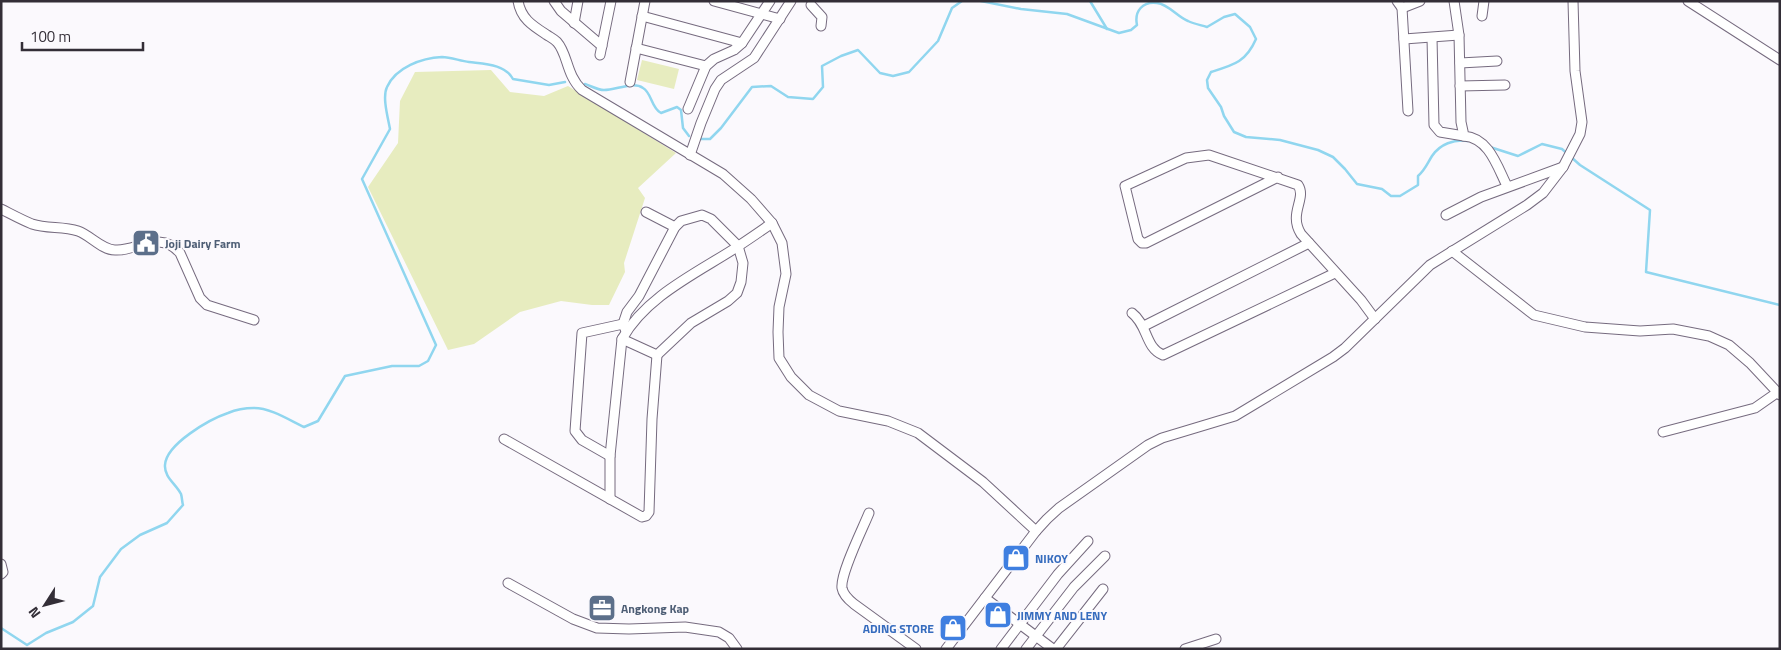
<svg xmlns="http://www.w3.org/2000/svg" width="1781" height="650" viewBox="0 0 1781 650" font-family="'Titillium Web',sans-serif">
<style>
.green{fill:#e7ecbf}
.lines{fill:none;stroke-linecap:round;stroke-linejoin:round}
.stream{stroke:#90d6ef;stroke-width:2.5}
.minor-casing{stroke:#766b7f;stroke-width:11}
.minor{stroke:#fff;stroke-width:9}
.labels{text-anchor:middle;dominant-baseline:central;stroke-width:4;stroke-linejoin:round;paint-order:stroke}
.service-label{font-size:12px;font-weight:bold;fill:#4e5e75;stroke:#fbf9fd;text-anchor:start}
.shop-label{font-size:12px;font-weight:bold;fill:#366cbe;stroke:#fbf9fd;text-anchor:start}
</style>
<rect width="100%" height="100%" fill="#fbf9fd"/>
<g class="green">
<polygon points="642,60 679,69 674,89 637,80"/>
<polygon points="491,70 510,92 544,96 568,86 676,153 638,188 645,198 624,263 625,272 609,305 592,305 561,301 520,312 474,344 448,350 368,187 398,143 400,101 415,72"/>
</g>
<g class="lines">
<g class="stream">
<path d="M 981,1 L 1021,9 L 1067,14 L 1119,33 L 1131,30 L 1137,25 C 1134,11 1143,1 1157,3 C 1168,4 1178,17 1188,21 C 1194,24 1201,25 1207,27 L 1224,17 L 1235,14 L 1250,27 L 1256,39 C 1246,62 1234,65 1211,72 L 1207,80 L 1208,88 L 1221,107 L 1224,116 L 1234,132 L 1246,137 L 1280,140 L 1318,150 L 1333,157 L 1345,169 L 1357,184 L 1382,189 L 1391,196 L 1400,196 L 1418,185 L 1418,176 C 1425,170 1427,164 1432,156 C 1440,144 1454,139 1468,141"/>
<polyline points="1090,1 1107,29"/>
<path d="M 585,84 C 591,86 598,90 604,90 C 616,90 633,81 643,88 C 652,93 651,108 661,113 L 677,107 L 681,110 L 683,128 L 689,136"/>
<polyline points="701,139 710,139 721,128 752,87 771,86 788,97 813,99 823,87 822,66 841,56 858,50 880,73 893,76 909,72 938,41 952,8 962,1"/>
<polyline points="1490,147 1518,156 1542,144 1562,149 1580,165 1650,210 1646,272 1780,305"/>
<path d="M 1,628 L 27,645 L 46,633 L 73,622 L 93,606 L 100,577 L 121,549 L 140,535 L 167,523 L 183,505 C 182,502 182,497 181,494 C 176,484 164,477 165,465 C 166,444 210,419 228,413 C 235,410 246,408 254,408 C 271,408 289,420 304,427 L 318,421 L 345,376 L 392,366 L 419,366 L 428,361 L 436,345 L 362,179 L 390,129 C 388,118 382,97 387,87 C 396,67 422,58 442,57 C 451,57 460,61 469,62 C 484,64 505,64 513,79 L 549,85 L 565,82"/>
</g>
<defs>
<g id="minor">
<path d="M 518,1 C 521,19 533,26 547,35 C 550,37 554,39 557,42 C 568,54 566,75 582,90 L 723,174 L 751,199 L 772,223 L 782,243 L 786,274 L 779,307 L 778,332 L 779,358 L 791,377 L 809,395 L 839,411 L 888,421 L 918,433 L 983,482 L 1036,531"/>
<polyline points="554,1 561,11 602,46"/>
<polyline points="714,1 780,19"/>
<polyline points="1397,1 1402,8 1408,111"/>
<path d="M 1454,1 L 1459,35 L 1461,122 L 1464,136 C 1489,138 1497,166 1507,186"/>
<polyline points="1688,1 1780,60"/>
<polyline points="811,5 822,17 821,26"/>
<polyline points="1402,8 1420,1"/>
<polyline points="642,16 742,43"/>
<polyline points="1482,16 1484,1"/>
<polyline points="574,23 578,1"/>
<polyline points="1432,38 1434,125 1440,132 1464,136"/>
<polyline points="1404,39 1459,35"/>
<polyline points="636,48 706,66"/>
<polyline points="600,55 611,1"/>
<polyline points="1460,63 1497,61"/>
<polyline points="630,82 645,1"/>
<polyline points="1460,86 1505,85"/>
<polyline points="688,109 706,66 714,59 734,50 742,43 770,1"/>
<polyline points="690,155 701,123 715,89 721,80 754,58 791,1"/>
<path d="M 1278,177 L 1146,243 L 1142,243 L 1138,239 L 1125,186 L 1186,158 L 1209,155 L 1298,185 C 1307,199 1288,213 1301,234 L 1361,300 L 1375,319"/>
<path d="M 1,209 C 11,214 22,220 32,224 C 47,229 63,226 78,231 C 90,235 102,250 115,250 C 136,252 159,229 180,253 L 200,298 L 207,305 L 254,320"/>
<polyline points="646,212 675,227"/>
<polyline points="1446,215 1481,197 1563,167"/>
<polyline points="1452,251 1534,315 1585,327 1640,331 1673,329 1709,336 1729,345 1750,363 1780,395"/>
<path d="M 1132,313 C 1148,325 1145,348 1163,355 L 1335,273"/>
<polyline points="1144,326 1309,243"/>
<polyline points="622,339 657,355 691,323 728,301 737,293 741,282 743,263 738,246 711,219 702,215 681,221 675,227 639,296 627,312 623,324 626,331"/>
<polyline points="1663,432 1755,408 1778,392"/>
<polyline points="504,439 642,517 646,516 649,512 652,419 657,355"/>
<polyline points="610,456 582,440 575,431 582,333 623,324"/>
<path d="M 610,499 L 610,456 L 622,339 C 646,296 697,273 737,247 C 749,239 761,231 772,223"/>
<path d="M 869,513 C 863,528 840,574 842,588 C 843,594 849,600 854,604 L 916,649"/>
<polyline points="1,564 3,572 1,574"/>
<polyline points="508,583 573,619 597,628 629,629 685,627 719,632 729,638 737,649"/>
<polyline points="985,598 1053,649"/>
<polyline points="946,649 1036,531 1047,519 1059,508 1148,445 1162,438 1235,416 1333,357 1345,348 1430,265 1527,205 1543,193 1563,167 1580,134 1582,122 1575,71 1573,1"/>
<polyline points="1001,649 1058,574 1088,541"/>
<polyline points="1026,649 1074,587 1105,556"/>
<polyline points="1056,649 1103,589"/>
<polyline points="1185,649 1216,639"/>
</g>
</defs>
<use href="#minor" class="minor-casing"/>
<use href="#minor" class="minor"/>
</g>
<defs>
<symbol id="civic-square" viewBox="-11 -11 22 22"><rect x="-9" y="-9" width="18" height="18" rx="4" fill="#5c6f8a" stroke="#fbf9fd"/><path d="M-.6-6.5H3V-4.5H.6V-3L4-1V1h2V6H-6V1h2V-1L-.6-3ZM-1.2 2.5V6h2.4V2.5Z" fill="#fff"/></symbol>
<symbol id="shop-square" viewBox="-11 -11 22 22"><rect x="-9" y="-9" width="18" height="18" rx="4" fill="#3f7fe0" stroke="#fbf9fd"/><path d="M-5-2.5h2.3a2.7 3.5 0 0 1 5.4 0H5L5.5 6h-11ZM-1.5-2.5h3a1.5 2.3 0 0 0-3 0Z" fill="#fff"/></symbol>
<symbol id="office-square" viewBox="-11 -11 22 22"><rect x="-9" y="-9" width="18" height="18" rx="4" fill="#5c6f8a" stroke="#fbf9fd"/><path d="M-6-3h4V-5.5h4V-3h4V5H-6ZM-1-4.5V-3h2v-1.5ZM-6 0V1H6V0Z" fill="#fff"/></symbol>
</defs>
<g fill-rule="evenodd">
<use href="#civic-square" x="130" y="227" width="32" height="32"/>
<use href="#shop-square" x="1000" y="542" width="32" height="32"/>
<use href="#office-square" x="586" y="592" width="32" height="32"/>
<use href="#shop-square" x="982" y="599" width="32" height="32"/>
<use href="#shop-square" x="937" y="612" width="32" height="32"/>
</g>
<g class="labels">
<g class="service-label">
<text x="165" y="243">Joji Dairy Farm</text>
<text x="621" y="608">Angkong Kap</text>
</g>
<g class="shop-label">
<text x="1035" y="558">NIKOY</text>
<text x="1017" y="615">JIMMY AND LENY</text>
<text x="934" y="628" text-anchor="end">ADING STORE</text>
</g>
</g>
<rect width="1781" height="650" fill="none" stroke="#332e37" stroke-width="5"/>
<g transform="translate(45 605) rotate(234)" stroke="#fbf9fd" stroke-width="4" paint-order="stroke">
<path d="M0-4L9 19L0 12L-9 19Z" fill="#332e37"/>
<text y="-8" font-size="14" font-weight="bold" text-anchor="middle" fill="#332e37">N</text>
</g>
<path d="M22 42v8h121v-8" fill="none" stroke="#332e37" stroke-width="2.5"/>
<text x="30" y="42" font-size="15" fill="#332e37" stroke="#fbf9fd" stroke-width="4" paint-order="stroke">100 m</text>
</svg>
